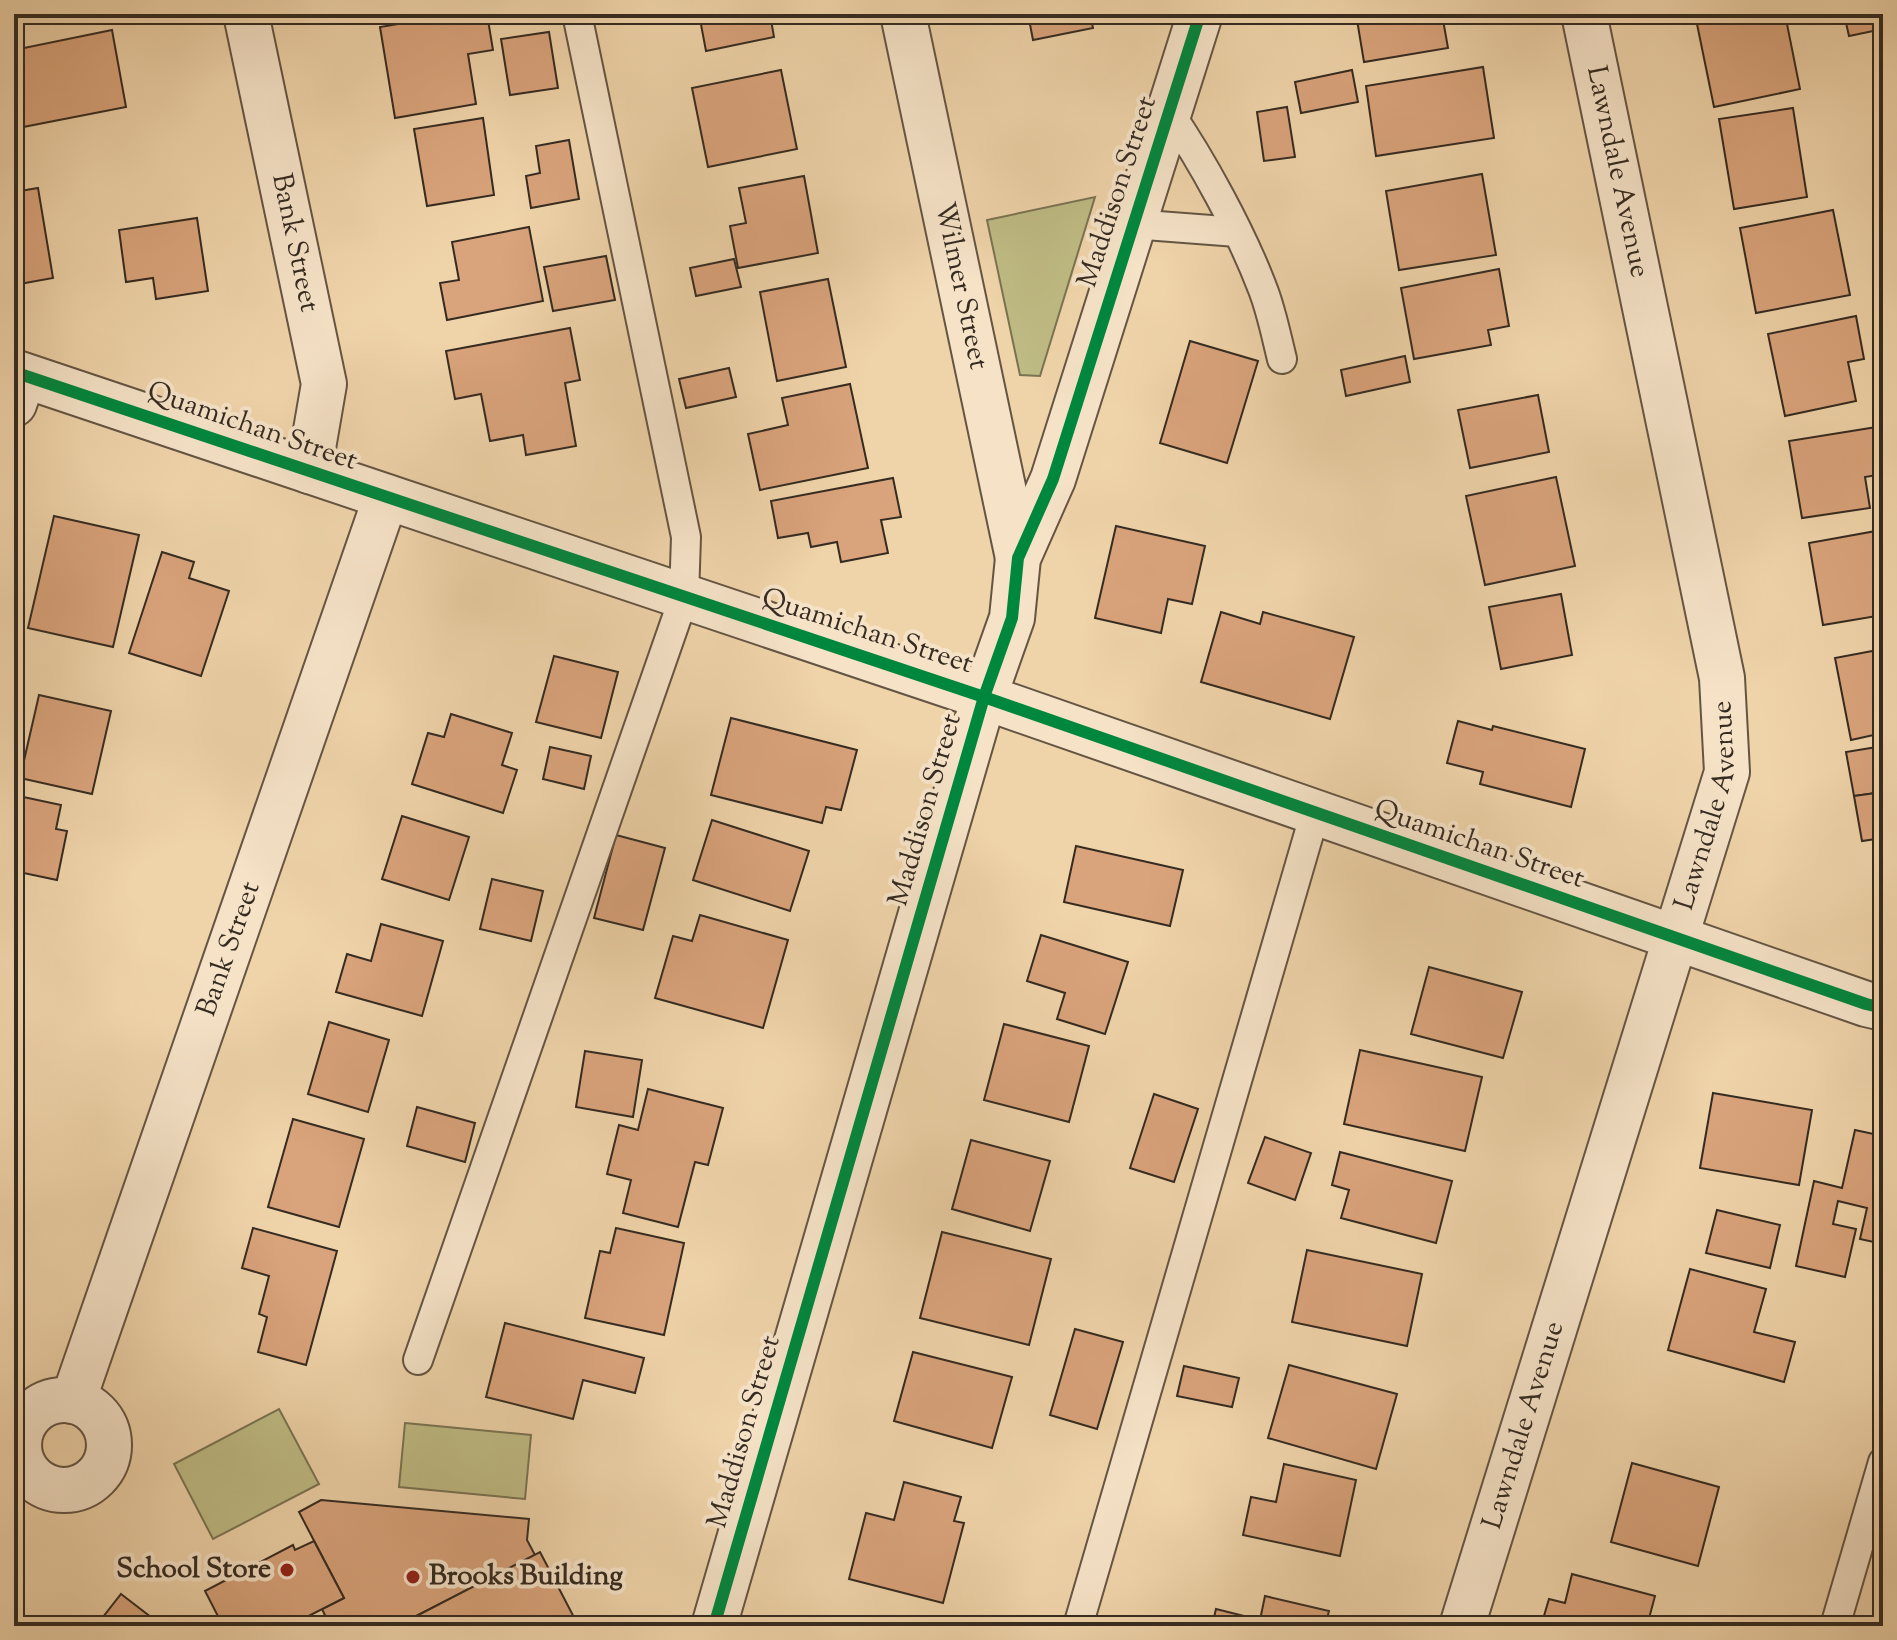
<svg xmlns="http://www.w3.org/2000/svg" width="1897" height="1640" viewBox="0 0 1897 1640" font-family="'Sorts Mill Goudy',serif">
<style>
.green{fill:#bfbb84;stroke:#7a7352;stroke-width:2}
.building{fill:#d9a37b;stroke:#352b21;stroke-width:2}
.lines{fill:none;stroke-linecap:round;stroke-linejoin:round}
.service-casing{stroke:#645543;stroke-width:32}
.minor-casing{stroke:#645543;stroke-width:48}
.tertiary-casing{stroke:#645543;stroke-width:48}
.service{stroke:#f5e2c7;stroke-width:28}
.minor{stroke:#f5e2c7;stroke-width:44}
.tertiary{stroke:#f5e2c7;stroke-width:44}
.cycleway-casing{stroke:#f5e2c7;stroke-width:17}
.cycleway{stroke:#00873e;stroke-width:12}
.poi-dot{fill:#8f2418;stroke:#f5e2c7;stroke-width:3}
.labels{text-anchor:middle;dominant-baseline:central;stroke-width:8;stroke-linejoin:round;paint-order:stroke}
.street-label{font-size:28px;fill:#352b21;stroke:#f5e2c7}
.poi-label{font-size:28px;font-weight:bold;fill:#352b21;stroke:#f5e2c7;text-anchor:end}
</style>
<rect width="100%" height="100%" fill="#efd3a9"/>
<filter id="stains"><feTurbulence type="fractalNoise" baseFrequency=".0025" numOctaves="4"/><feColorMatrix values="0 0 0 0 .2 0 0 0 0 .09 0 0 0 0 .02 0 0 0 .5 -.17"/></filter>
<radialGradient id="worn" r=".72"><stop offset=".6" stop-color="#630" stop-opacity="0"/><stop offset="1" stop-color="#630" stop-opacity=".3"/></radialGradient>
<g class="green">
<polygon points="1095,197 1040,376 1020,375 987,220"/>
<polygon points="279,1409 319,1484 213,1539 174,1464"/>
<polygon points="405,1423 531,1435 525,1499 399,1487"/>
</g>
<g class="building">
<polygon points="458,14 487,14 493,50 468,54 476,104 395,118 380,27"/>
<polygon points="699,14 770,14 774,37 706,51"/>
<polygon points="1028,14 1090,14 1093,28 1033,40"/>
<polygon points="1356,14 1442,14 1448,48 1364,62"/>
<polygon points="1750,14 1785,14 1800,89 1714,107 1697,24"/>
<polygon points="1844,14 1883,14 1883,29 1849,36"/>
<polygon points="112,30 126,107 18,128 14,109 14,50"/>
<polygon points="549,32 558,88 510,95 501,39"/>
<polygon points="1483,67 1494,138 1376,156 1366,86"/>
<polygon points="781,70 797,149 708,167 692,88"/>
<polygon points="1352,70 1358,102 1301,113 1295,82"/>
<polygon points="1287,107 1295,157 1264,161 1257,112"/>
<polygon points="1793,108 1807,197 1734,209 1719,119"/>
<polygon points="483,118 494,195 427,206 414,129"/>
<polygon points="569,140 579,199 531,208 526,176 540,173 536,146"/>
<polygon points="1482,174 1496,255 1399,270 1386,191"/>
<polygon points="804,176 818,253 738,268 730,226 746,223 739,188"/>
<polygon points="38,188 53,278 14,285 14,192"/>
<polygon points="1833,210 1850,295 1756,313 1740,228"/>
<polygon points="197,218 208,291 156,299 153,278 126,282 119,230"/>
<polygon points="529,227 543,301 447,320 440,283 459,280 452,242"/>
<polygon points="606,256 615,300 553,311 544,267"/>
<polygon points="734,259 741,287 696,296 690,268"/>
<polygon points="1499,269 1509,326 1488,330 1491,345 1414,359 1401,288"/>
<polygon points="828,279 846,367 777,381 760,292"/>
<polygon points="1856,316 1864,359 1848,362 1856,401 1785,416 1768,334"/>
<polygon points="570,328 580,380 565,383 576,446 526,455 523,435 490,441 481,394 455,399 446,351"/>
<polygon points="1190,341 1258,361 1227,463 1160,443"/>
<polygon points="1405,356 1410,382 1346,396 1341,370"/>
<polygon points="729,368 736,397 686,408 679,379"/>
<polygon points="850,384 868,468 760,490 748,434 788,425 782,398"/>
<polygon points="1538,395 1549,452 1470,468 1458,410"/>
<polygon points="1883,426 1883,474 1865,477 1870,508 1802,518 1789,441"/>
<polygon points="1556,477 1575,566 1485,585 1466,496"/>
<polygon points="893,478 901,517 881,520 888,553 841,562 837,542 811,547 808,533 778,538 771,501"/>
<polygon points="54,516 139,535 113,647 28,628"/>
<polygon points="1116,526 1205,546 1192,604 1168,599 1161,633 1095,618"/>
<polygon points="1876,531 1883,570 1883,615 1823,625 1809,543"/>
<polygon points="162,552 194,562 189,578 229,591 201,676 129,653"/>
<polygon points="1561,594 1572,655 1501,669 1489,607"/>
<polygon points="1221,612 1260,624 1263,612 1354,637 1330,719 1201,682"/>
<polygon points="1883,649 1883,733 1851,740 1835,658"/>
<polygon points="554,656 618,672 601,738 536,722"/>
<polygon points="39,695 111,711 92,794 20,778"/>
<polygon points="451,714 512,733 502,765 517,770 503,813 412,784 428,733 444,737"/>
<polygon points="731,718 857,750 841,810 826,807 822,823 711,795"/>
<polygon points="1458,721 1492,730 1493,726 1585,749 1571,807 1480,784 1483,772 1447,763"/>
<polygon points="1883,746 1883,792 1854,796 1846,752"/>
<polygon points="550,747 591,756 584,789 543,779"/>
<polygon points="1883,792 1883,838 1862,841 1854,796"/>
<polygon points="14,795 61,805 56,829 67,831 57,880 14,871"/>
<polygon points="402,816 469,837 449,900 382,879"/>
<polygon points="712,820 809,851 790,911 693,880"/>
<polygon points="616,835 665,848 643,930 594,918"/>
<polygon points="1076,846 1183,870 1170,926 1064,902"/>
<polygon points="492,879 543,891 531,941 480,929"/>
<polygon points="700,915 788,940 763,1028 655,998 673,936 692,941"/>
<polygon points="381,924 443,941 422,1016 336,992 347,954 371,961"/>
<polygon points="1041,935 1128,962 1105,1034 1057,1019 1065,993 1027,981"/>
<polygon points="1429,967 1522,992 1503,1058 1411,1034"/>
<polygon points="14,995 21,996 14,1037"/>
<polygon points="329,1022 389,1040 368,1112 308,1094"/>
<polygon points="1004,1024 1089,1046 1069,1122 984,1100"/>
<polygon points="1360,1050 1482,1077 1465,1151 1344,1124"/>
<polygon points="585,1051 642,1060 633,1117 576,1107"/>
<polygon points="648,1089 723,1108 708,1165 695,1162 678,1227 623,1213 631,1180 607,1174 619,1125 638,1130"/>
<polygon points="1713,1093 1812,1110 1799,1185 1700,1168"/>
<polygon points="1154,1094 1198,1109 1174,1182 1130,1168"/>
<polygon points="417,1107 475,1123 465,1162 407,1146"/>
<polygon points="293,1119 364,1139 339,1227 268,1207"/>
<polygon points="1855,1130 1883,1136 1883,1244 1860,1239 1867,1208 1838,1201 1833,1224 1856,1229 1845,1277 1796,1266 1814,1181 1842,1188"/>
<polygon points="1265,1137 1311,1153 1295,1200 1248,1183"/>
<polygon points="971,1140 1050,1161 1030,1231 952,1209"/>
<polygon points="1340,1152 1452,1181 1436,1243 1341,1218 1349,1190 1332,1185"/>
<polygon points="1717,1210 1780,1225 1770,1268 1706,1253"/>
<polygon points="253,1228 337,1251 306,1365 258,1352 267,1317 259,1314 269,1276 242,1268"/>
<polygon points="616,1228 684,1243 664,1335 585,1318 600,1251 610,1253"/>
<polygon points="942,1232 1051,1259 1029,1345 920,1318"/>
<polygon points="1307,1250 1422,1274 1407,1346 1292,1322"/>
<polygon points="1690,1269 1766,1289 1754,1332 1795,1342 1784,1382 1668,1350"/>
<polygon points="505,1323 644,1358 635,1393 583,1380 573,1419 486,1397"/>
<polygon points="1075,1329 1123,1342 1097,1429 1050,1415"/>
<polygon points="913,1352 1012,1377 992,1448 894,1421"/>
<polygon points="1289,1365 1397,1394 1376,1469 1268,1438"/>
<polygon points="1184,1366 1239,1378 1232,1407 1177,1396"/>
<polygon points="1632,1463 1719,1487 1698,1566 1611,1542"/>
<polygon points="1284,1464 1356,1480 1340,1556 1243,1535 1251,1497 1276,1502"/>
<polygon points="904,1482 961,1497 954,1521 964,1523 943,1603 849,1579 866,1513 894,1520"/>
<polygon points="321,1500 529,1519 527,1540 535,1555 397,1626 330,1626 322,1609 344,1598 299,1512"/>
<polygon points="314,1541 344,1598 289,1626 223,1626 205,1591 293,1545 295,1550"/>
<polygon points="540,1552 578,1625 576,1626 397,1626"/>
<polygon points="14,1556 19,1557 14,1614"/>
<polygon points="1572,1574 1655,1596 1647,1626 1541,1626 1549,1599 1565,1603"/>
<polygon points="121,1594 156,1621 152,1626 96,1626"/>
<polygon points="1265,1596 1329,1611 1325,1626 1212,1626 1216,1609 1260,1620"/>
<polygon points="830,1618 860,1626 828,1626"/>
</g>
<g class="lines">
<defs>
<g id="service">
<path d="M 1168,111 C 1202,160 1241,232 1262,287 C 1271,309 1276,335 1282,359"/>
<polyline points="1132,224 1237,232"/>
<polyline points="418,1360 684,597 686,537 577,14"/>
<polyline points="1078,1626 1315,813"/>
<polyline points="1835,1626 1883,1462"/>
</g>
<g id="minor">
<path id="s1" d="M 246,14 L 324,384 L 309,471"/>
<path id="s2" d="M 903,14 L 1018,558"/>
<polyline points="14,404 24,376"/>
<circle cx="64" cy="1445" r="45"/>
<path id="s3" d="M 73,1401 L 386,497"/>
<polyline points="714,1626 984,697 1012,618 1018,558 1053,479 1200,14"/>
<path id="s4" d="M 1462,1626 L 1727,772 L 1722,678 L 1584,14"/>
</g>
<polyline id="tertiary" points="14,372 984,697 1866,1004 1883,1008"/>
</defs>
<use href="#service" class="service-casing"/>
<use href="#minor" class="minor-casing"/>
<use href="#tertiary" class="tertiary-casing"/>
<use href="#service" class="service"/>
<use href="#minor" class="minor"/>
<use href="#tertiary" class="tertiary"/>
<defs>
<g id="cycleway">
<polyline points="14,372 984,697 1866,1004 1883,1008"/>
<polyline points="714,1626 984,697 1012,618 1018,558 1053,479 1200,14"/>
</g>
</defs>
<use href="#cycleway" class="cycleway-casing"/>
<use href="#cycleway" class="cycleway"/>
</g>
<g class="poi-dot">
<circle cx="287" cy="1570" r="8"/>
<circle cx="413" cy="1577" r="8"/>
</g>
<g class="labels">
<g class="street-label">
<text transform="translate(1617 172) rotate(78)">Lawndale Avenue</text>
<text transform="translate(1118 192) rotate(-72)">Maddison Street</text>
<text stroke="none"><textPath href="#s1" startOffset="234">Bank Street</textPath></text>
<text stroke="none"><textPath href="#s2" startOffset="278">Wilmer Street</textPath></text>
<text transform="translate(252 427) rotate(19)">Quamichan Street</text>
<text transform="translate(867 632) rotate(18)">Quamichan Street</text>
<text stroke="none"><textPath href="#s4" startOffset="858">Lawndale Avenue</textPath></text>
<text transform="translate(926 810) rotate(-74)">Maddison Street</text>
<text transform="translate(1479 845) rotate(19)">Quamichan Street</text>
<text stroke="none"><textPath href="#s3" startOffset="478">Bank Street</textPath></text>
<text stroke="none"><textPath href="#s4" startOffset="210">Lawndale Avenue</textPath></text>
<text transform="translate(745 1432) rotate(-74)">Maddison Street</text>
</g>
<g class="poi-label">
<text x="271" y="1570">School Store</text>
<text x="429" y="1577" text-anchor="start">Brooks Building</text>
</g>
</g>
<rect width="1897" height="1640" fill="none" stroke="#efd3a9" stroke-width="48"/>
<rect x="16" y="16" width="1865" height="1608" fill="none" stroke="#352b21" stroke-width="4"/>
<rect x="24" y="24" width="1849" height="1592" fill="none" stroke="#352b21" stroke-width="2"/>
<rect width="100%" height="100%" filter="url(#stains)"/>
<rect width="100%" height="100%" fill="url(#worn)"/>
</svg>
